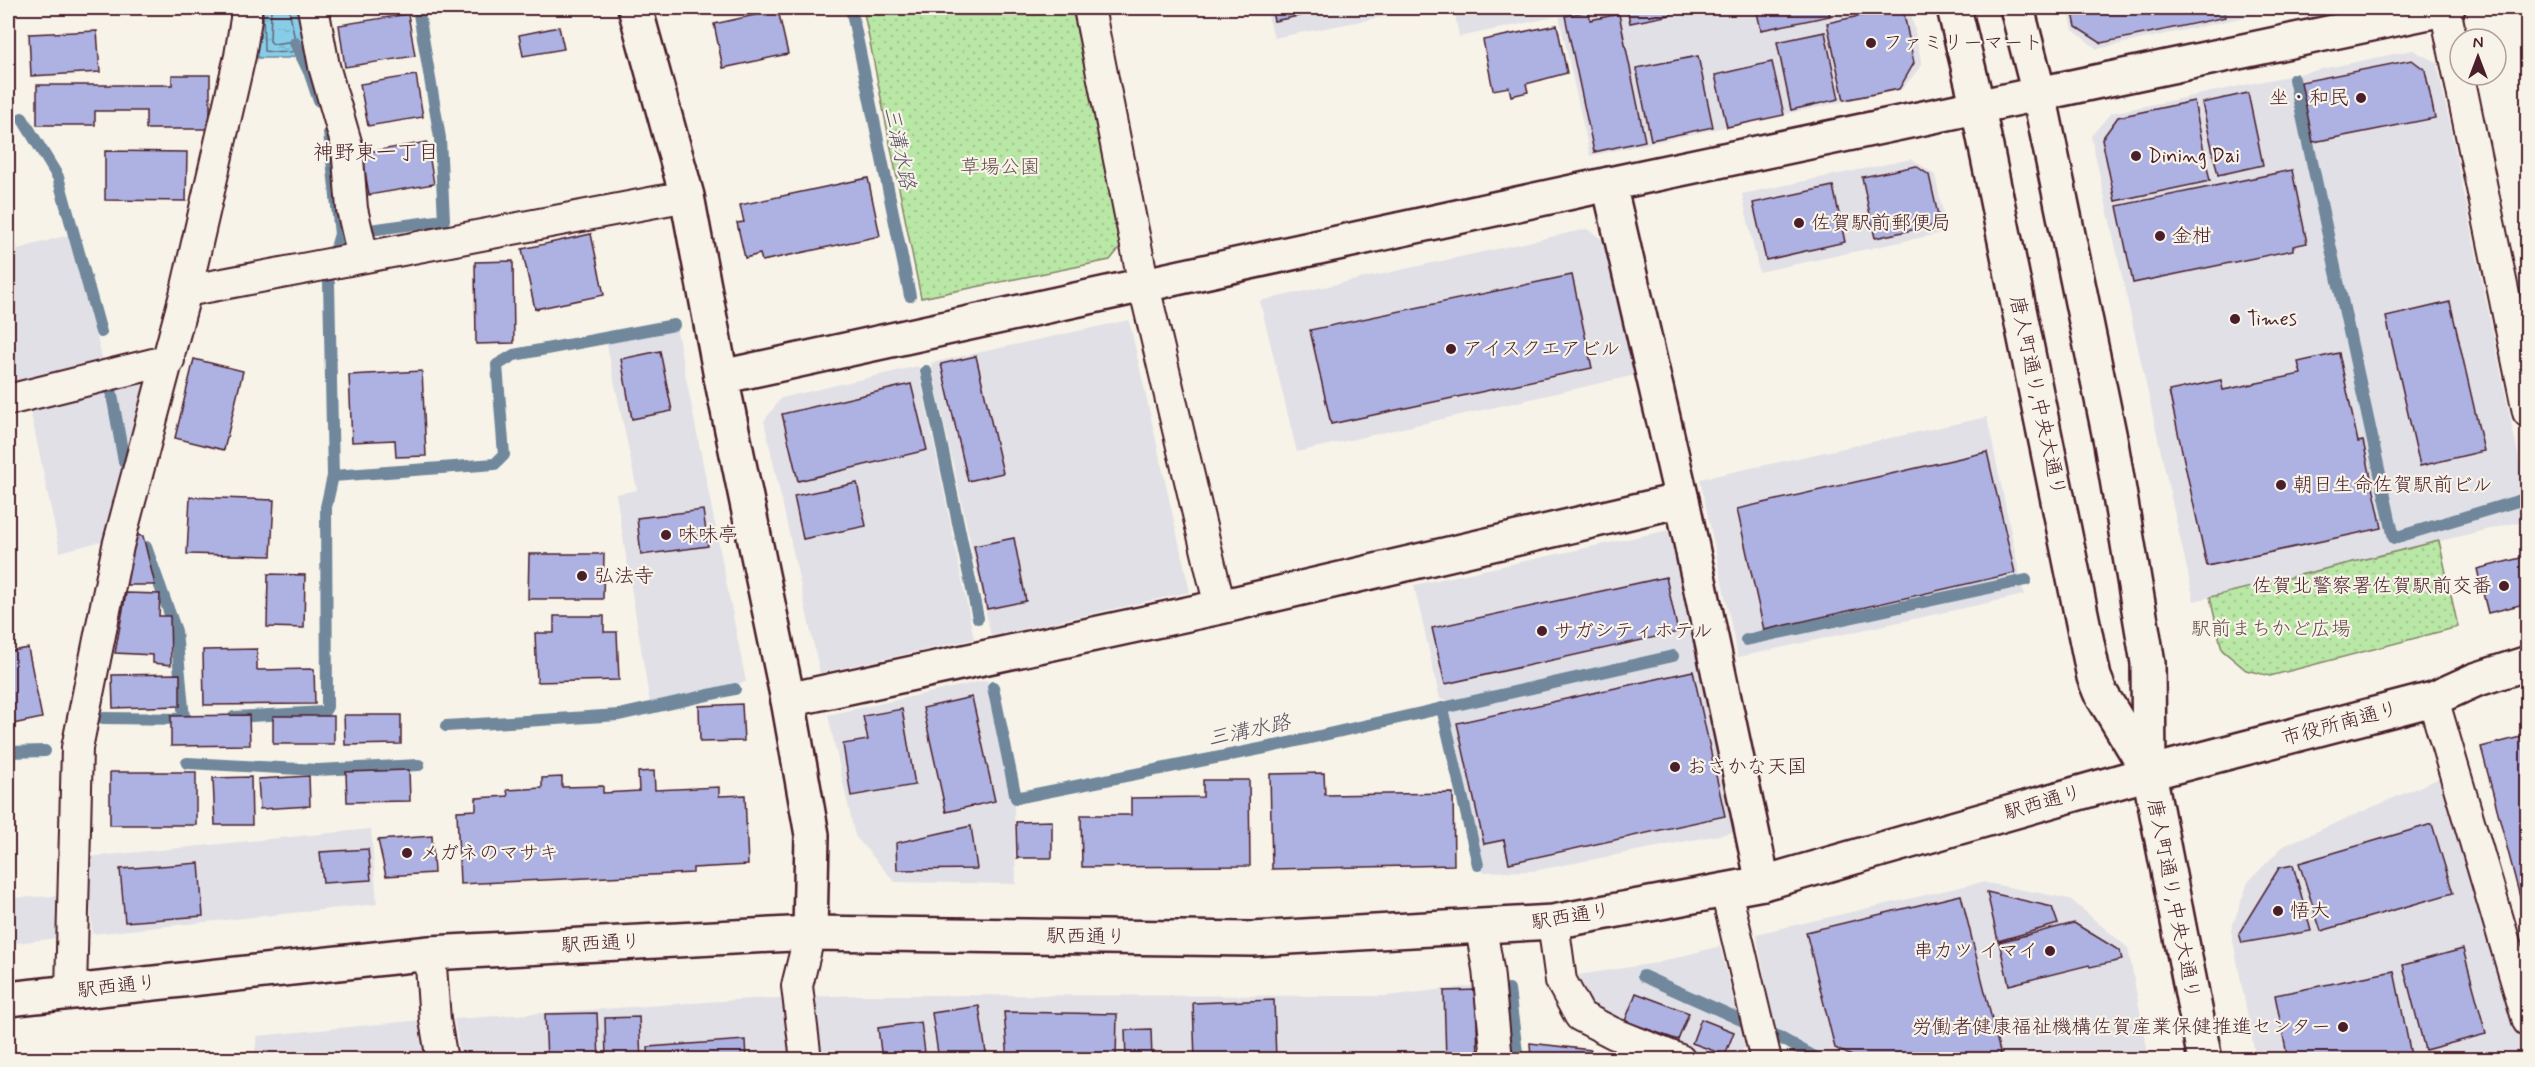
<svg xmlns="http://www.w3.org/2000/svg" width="2535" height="1067" viewBox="0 0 2535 1067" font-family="Mynerve,'Klee One',sans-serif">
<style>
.built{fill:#e1e0e6}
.park{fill:url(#park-dots);stroke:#828368;stroke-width:1.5}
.water{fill:url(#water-ripples);stroke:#6f879c;stroke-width:1.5}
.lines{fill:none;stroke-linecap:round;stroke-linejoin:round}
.shore{stroke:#626577;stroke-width:1.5}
.stream{stroke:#6f879c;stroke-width:12}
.building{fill:#adb2e3;stroke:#4a1f2b;stroke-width:1.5}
.minor-casing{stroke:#4a1f2b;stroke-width:34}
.tertiary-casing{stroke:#4a1f2b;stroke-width:38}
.secondary-casing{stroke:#4a1f2b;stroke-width:38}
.minor{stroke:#f7f3e8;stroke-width:30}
.tertiary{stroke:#f7f3e8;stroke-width:33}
.secondary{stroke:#f7f3e8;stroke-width:33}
.poi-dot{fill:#4a1f2b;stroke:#f7f3e8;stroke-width:2}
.labels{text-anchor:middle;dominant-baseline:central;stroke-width:4.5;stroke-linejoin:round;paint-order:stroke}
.poi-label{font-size:20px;fill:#4a1f2b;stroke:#f7f3e8;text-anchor:start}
.park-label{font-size:20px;fill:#66514a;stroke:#f7f3e8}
.street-label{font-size:20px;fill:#4a1f2b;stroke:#f7f3e8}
.water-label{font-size:21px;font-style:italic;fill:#5c5364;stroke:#f7f3e8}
.neighbourhood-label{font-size:21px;fill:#4a1f2b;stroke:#f7f3e8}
</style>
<defs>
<pattern id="park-dots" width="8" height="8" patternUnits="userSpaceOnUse" patternTransform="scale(1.5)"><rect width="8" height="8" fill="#b9e7a5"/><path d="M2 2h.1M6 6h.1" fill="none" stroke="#a1c68e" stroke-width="1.8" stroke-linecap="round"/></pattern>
<pattern id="water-ripples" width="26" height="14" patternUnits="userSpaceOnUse" patternTransform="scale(1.5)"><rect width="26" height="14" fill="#87cde8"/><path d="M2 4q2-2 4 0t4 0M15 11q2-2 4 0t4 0" fill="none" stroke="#76b0c7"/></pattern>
</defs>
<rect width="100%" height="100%" fill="#f7f3e8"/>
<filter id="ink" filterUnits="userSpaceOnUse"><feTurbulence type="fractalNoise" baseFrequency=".0167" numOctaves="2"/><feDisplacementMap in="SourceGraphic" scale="12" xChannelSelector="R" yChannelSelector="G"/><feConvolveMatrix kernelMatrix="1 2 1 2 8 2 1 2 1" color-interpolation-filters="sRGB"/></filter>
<g filter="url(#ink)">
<g class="built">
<polygon points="1266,8 1428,8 1274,38"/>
<polygon points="1454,8 1910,8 1922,65 1902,89 1590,156 1559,16 1459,37"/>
<polygon points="2068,8 2287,8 2097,49 2073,30"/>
<polygon points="2413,50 2437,63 2527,498 2527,520 2194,601 2091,136 2111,113"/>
<polygon points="1912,159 1935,175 1947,232 1759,272 1742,194"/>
<polygon points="8,217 18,249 72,234 109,387 151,373 102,541 60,552 29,404 8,393"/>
<polygon points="1587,229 1606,242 1636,375 1297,452 1260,301"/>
<polygon points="1129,320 1190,592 991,636 931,363"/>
<polygon points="676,327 746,682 650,704 616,494 637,490 606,341"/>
<polygon points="918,366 974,639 820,673 764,421 781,398"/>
<polygon points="1987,417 2024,595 1738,657 1700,479"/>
<polygon points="1669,530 1734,832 1533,871 1483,872 1446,699 1440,699 1414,585"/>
<polygon points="987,680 1014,805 1016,884 895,882 855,836 828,715"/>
<polygon points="2442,777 2525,1059 2256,1059 2231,930 2248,882 2283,846"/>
<polygon points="371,829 377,904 92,934 88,857"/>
<polygon points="1982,882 2070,899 2128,948 2149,1059 1836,1060 1826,1054 1778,1045 1756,934"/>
<polygon points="58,896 57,938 8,944 8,898"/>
<polygon points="1720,946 1745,1046 1740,1059 1719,1059 1682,1050 1586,1002 1578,975 1657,963"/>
<polygon points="1480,985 1487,1059 461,1060 454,1019 751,999 860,995 1387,996"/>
<polygon points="422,1020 429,1060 254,1060 257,1036"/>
</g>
<g class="park">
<polygon points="863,8 1072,8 1122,245 1110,260 921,298"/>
<polygon points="2439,541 2458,627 2270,676 2246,670 2222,650 2210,597"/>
</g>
<polygon class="water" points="257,8 302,8 311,51 288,58 257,58"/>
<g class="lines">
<g class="shore">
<path d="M 263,8 L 264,51 C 275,53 294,54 304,47"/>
<polyline points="271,8 270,41 273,44 295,41 289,8"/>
</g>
<g class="stream">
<polyline points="851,8 910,296"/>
<polyline points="295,43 310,74 319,101"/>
<polyline points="2294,79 2394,538 2521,500"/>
<polyline points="22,118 58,177 101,332"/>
<polyline points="329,132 340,234 336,248"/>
<polyline points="340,234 444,220 440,138 418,8"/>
<polyline points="926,371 978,618"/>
<polyline points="110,383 124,462"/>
<polyline points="333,476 495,464 504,455 497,365 514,355 674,325"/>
<polyline points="146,547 176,631 184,719"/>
<polyline points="1746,640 2026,580"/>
<polyline points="993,687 1016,798 1275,746 1673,656"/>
<polyline points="1442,708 1478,865"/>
<polyline points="234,717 324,712 327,707 326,507 333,476 329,283"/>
<polyline points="103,718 187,719"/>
<polyline points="446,726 619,715 735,689"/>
<polyline points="8,752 45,751"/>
<polyline points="187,763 318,770 419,765"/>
<polyline points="1643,976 1777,1036 1820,1060"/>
<polyline points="1509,990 1518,1060"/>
</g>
</g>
<g class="building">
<polygon points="1271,8 1337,8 1274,21"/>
<polygon points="1627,8 1670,8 1671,15 1630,23"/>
<polygon points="1756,8 1828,8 1830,16 1761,30"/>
<polygon points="2072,8 2224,8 2226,17 2101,43 2076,27"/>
<polygon points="1903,9 1914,63 1899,89 1844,100 1827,23 1887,10 1888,13"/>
<polygon points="778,10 788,54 723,68 714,24"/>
<polygon points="1588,11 1590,20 1619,14 1645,141 1594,152 1565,16"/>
<polygon points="408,14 415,56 345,67 339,25"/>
<polygon points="1557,25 1567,73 1526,84 1528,92 1511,96 1509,87 1493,90 1483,40"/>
<polygon points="559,27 564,49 523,56 519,35"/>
<polygon points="97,31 100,72 31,76 29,34"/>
<polygon points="1825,32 1839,99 1791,110 1777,42"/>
<polygon points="1698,56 1713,127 1651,140 1636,68"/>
<polygon points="2412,60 2425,70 2435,118 2313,142 2301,82"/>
<polygon points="1772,62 1784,115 1727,127 1715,75"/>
<polygon points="172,75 210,75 210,129 146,129 146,111 95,111 95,125 37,125 37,85 172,85"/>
<polygon points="416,75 423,117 368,126 360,84"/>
<polygon points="2248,93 2263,165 2218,175 2202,103"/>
<polygon points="2194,101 2210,181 2115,201 2102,139 2118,117"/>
<polygon points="427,142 434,184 369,195 362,153"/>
<polygon points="105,151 187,152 186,201 105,200"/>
<polygon points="1916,166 1929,175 1940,224 1875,238 1862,177"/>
<polygon points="2292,170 2307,243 2293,246 2293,250 2133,283 2117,206"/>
<polygon points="868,178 880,236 762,261 760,254 745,258 737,223 744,222 740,205"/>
<polygon points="1833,186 1845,242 1766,260 1753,203"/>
<polygon points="591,234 604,295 535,309 522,249"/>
<polygon points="513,261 514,343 476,344 475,262"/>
<polygon points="1572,275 1592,368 1331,424 1310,330"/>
<polygon points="2450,302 2484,451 2420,466 2386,317"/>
<polygon points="660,351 672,411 632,419 621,359"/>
<polygon points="2339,353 2358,442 2363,441 2382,528 2207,566 2169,391 2221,380 2223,390 2301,374 2298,362"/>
<polygon points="976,356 1003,473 968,481 941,364"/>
<polygon points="194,359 243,371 224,450 175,438"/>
<polygon points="422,371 426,456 396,457 395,440 352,442 349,375"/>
<polygon points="911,384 927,450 798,481 782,414"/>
<polygon points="1987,452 2015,573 1764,630 1737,509"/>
<polygon points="857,483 866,526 803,539 794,496"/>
<polygon points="190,497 274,500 271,556 187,554"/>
<polygon points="703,510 708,546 641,555 637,518"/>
<polygon points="132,535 143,536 155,585 122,585"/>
<polygon points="1014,538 1026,601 987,609 974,546"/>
<polygon points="529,554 604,554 603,599 528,599"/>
<polygon points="2528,556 2528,603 2488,613 2477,569"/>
<polygon points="268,574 305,575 304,628 267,627"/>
<polygon points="1666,577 1678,632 1445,684 1432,628"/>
<polygon points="126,593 160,594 159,616 170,616 171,665 153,663 153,655 115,653"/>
<polygon points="554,616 604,616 604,632 617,632 619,680 537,682 535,633 554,633"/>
<polygon points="8,627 12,651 28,648 42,718 8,725"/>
<polygon points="257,649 257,670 314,669 315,704 204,705 203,650"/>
<polygon points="1693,671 1725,816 1509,863 1504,840 1484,844 1457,723"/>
<polygon points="180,674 180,706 113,708 112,675"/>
<polygon points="972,697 995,801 946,812 923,708"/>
<polygon points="742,704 744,741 700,742 699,706"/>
<polygon points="902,709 915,785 851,796 843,744 868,740 863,716"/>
<polygon points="249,715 250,745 171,746 171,716"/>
<polygon points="344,715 401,715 401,744 345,745"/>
<rect x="273" y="716" width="61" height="28"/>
<polygon points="2528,735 2528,928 2481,747"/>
<polygon points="409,770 410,801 347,802 346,772"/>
<polygon points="654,771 655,790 719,787 719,796 745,795 748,865 693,868 693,873 460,884 457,811 476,810 476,798 508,796 507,790 542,788 542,778 562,777 562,787 603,786 603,793 639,791 638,772"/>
<rect x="110" y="772" width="86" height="53"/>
<polygon points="1324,773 1325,795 1453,793 1454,865 1272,869 1270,774"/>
<polygon points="309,776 310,806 260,809 258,779"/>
<polygon points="251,777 252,825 215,825 213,778"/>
<polygon points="1203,780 1249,780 1250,866 1082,867 1081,815 1131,815 1131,798 1203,797"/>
<polygon points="1052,821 1052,858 1017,858 1016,822"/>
<polygon points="2432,824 2453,893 2321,931 2299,863"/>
<polygon points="971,826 977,869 897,870 896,843"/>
<polygon points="432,836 434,873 386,876 378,840"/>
<polygon points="368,849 371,880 323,883 320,852"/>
<polygon points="199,863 203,916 125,922 120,869"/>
<polygon points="2293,865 2311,931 2242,943 2239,933 2279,868"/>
<polygon points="1987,892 2052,907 2058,924 1998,941"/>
<polygon points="1961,895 2002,1060 1860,1060 1835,1048 1806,932"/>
<polygon points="2074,923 2120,951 2122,960 2090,967 2089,965 2009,985 1999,942"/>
<polygon points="2463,949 2486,1034 2425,1050 2403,965"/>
<polygon points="2394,971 2412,1060 2288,1060 2275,995"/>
<polygon points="1476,990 1478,1060 1446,1060 1444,991"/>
<polygon points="1636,993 1689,1013 1678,1040 1625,1021"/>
<polygon points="1274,1000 1276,1060 1195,1060 1193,1003"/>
<polygon points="979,1006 987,1060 939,1060 932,1013"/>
<polygon points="1004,1012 1117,1014 1116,1060 1008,1060"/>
<polygon points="597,1013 599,1060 547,1060 545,1014"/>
<polygon points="639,1017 641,1060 606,1060 605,1018"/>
<polygon points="1701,1019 1734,1032 1725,1055 1692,1043"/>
<polygon points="921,1022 926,1060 882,1060 878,1028"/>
<polygon points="1151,1029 1152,1060 1126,1060 1125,1030"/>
<polygon points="745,1040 746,1060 649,1060 648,1047"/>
<polygon points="1530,1043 1591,1050 1590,1060 1531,1060"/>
</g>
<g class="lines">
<defs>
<g id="minor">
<polyline points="313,8 324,66 347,146 352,209 363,257"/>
<polyline points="1089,8 1144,286 1220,607"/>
<polyline points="2445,8 2528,412"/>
<polyline points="186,291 687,196"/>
<polyline points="8,400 169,360"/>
<polyline points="2433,699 2528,1021"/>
<polyline points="1726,891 1766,1060"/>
<polyline points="1553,922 1561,981 1580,1016 1613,1033 1680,1060"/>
<polyline points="1481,928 1488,969 1497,1060"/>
<polyline points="430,953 435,1020 442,1060"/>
<polyline points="71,991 77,748 118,546 186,291 240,56 246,19 246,8"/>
<polyline points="806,1060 797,986 810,933"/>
</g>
<g id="tertiary">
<polyline points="635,8 687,196 721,377 788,700 812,835 810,933"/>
<polyline points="1954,8 1978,108 2094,677 2100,692 2149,773"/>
<polyline points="2017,8 2039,94 2111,443 2148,663 2149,773"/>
<polyline points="1609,184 1682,500 1763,883"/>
<polyline points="721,377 1609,184 2448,8"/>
<polyline points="788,700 1220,607 1682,500"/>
</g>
<g id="secondary">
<polyline points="2149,773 2205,1060"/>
<polyline points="8,999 430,953 810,933 1252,939 1553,922 1763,883 2149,773 2433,699 2475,680 2528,663"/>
</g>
</defs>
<use href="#minor" class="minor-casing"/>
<use href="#tertiary" class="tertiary-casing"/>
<use href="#secondary" class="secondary-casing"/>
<use href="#minor" class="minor"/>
<use href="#tertiary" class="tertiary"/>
<use href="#secondary" class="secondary"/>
</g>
</g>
<g class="poi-dot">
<circle cx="1871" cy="43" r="6"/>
<circle cx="2361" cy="98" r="6"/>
<circle cx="2136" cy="156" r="6"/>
<circle cx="1799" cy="223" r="6"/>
<circle cx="2160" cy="236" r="6"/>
<circle cx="2235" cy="319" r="6"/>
<circle cx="1451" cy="349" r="6"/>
<circle cx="2281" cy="485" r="6"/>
<circle cx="666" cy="535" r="6"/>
<circle cx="582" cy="576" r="6"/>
<circle cx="2504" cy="586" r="6"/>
<circle cx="1542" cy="631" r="6"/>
<circle cx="1675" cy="767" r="6"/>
<circle cx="407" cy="853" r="6"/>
<circle cx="2278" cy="911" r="6"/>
<circle cx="2050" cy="951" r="6"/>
<circle cx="2343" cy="1027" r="6"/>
</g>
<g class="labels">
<g class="poi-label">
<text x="1883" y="43">ファミリーマート</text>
<text x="2349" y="98" text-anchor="end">坐・和民</text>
<text x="2148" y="156">Dining Dai</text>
<text x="1811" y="223">佐賀駅前郵便局</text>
<text x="2172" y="236">金柑</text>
<text x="2247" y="319">Times</text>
<text x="1463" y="349">アイスクエアビル</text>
<text x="2293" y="485">朝日生命佐賀駅前ビル</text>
<text x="678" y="535">味味亭</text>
<text x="594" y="576">弘法寺</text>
<text x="2492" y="586" text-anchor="end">佐賀北警察署佐賀駅前交番</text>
<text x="1554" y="631">サガシティホテル</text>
<text x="1687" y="767">おさかな天国</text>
<text x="419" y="853">メガネのマサキ</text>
<text x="2290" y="911">悟大</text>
<text x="2038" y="951" text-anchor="end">串カツ イマイ</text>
<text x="2331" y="1027" text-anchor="end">労働者健康福祉機構佐賀産業保健推進センター</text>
</g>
<g class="park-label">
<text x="1000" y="167">草場公園</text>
<text x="2271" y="629">駅前まちかど広場</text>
</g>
<g class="street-label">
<text transform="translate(2037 396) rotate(78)">唐人町通り,中央大通り</text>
<text transform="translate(2340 724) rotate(-15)">市役所南通り</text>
<text transform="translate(2043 803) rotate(-16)">駅西通り</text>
<text transform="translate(2173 899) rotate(79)">唐人町通り,中央大通り</text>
<text transform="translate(1571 917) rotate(-9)">駅西通り</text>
<text transform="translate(1086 937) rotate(1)">駅西通り</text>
<text transform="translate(601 944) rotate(-3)">駅西通り</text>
<text transform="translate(117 987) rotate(-6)">駅西通り</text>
</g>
<g class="water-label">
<text transform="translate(899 148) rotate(78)">三溝水路</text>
<text transform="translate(1249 731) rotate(-12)">三溝水路</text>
</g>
<g class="neighbourhood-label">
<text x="376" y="153">神野東一丁目</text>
</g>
</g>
<rect width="2535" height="1067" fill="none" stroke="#f7f3e8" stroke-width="30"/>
<rect x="15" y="15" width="2505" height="1037" fill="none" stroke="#4a1f2b" stroke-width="2" filter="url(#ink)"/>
<g transform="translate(2478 57)"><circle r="28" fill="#f7f3e8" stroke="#b29e9c" stroke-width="1.5"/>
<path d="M0-4.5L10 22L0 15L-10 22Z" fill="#4a1f2b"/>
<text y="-9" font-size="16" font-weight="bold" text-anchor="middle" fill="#4a1f2b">N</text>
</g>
</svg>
